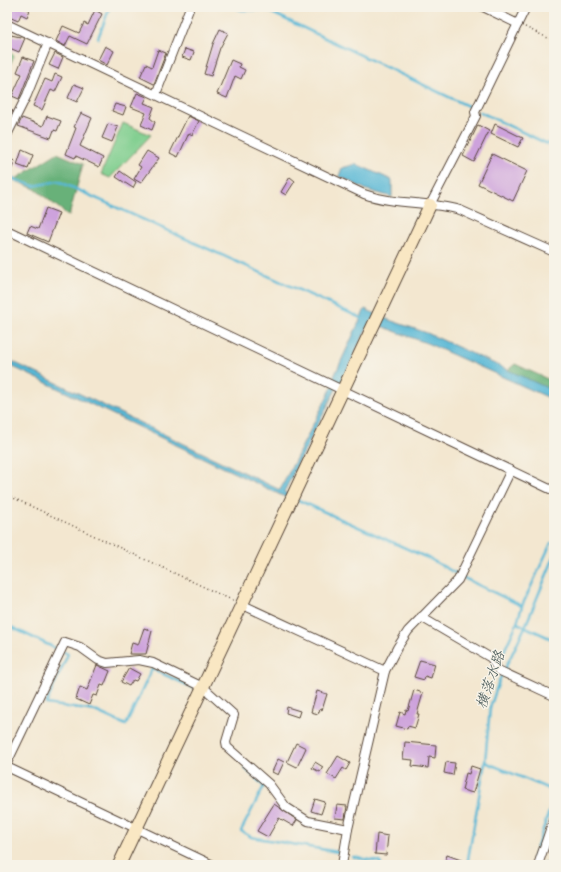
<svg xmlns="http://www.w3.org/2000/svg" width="561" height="872" viewBox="0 0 561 872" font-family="'Indie Flower','Klee One',sans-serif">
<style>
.green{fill:#7fce8e;stroke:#5d7c56}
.forest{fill:#67b179;stroke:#516e4c}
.water{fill:#58b8d6;stroke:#4a717a}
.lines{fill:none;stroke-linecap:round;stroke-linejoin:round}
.stream{stroke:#58b8d6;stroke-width:2.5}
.building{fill:#cda2dc}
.street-casing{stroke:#574639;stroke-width:10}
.secondary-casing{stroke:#574639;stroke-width:14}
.path{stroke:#574639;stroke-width:1.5;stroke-dasharray:1 3;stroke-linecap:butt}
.street{stroke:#fff;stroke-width:8}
.secondary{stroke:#f9e7c3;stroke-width:12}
.labels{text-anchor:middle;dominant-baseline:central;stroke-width:3;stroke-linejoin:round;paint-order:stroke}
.water-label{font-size:15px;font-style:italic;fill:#455;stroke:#f7f3e8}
</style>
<rect width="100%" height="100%" fill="#f7f3e8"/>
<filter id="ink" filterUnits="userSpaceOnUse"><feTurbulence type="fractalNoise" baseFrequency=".025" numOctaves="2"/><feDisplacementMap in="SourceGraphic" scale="8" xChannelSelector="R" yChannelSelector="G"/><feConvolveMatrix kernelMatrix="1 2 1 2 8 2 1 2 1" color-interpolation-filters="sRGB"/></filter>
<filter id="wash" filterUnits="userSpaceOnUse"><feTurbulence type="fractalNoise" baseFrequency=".012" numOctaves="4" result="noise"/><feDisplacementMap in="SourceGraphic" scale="16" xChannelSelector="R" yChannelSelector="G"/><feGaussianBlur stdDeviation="0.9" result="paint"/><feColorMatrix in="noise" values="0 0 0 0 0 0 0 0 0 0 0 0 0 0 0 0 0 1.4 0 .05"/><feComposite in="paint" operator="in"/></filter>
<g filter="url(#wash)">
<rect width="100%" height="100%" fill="#f3e7d0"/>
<g class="green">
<polygon points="7,50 14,56 7,71"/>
<polygon points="123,123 151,135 110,178 101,174"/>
</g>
<g class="forest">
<polygon points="57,153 83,164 69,216 35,189 14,180"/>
<polygon points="515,364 554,382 554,391 507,371"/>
</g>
<g class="water">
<polygon points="356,164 392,180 392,197 367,190 339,176 342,168"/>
<polygon points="365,309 389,320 427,333 554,391 554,400 429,344 370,322 340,385 338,385 284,492 288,494 287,498 7,364 7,359 280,490 334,383 332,381"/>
</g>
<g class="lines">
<g class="stream">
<polyline points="233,7 242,10 266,10 472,108"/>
<polyline points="98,38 110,7"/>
<polyline points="480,112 554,147"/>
<polyline points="7,177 34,186 58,181 361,318"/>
<polyline points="298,500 430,559 466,579 522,606 517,623 554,640"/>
<polyline points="522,606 551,543"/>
<polyline points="7,625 57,649"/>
<polyline points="64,652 68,654 46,704 95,711 126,725 152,669 196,689"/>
<polyline points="499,662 517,623"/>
<polyline points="485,762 554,791"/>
<polyline points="245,768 264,786 241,831 251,837 338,852"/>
<polyline points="353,857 380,862 381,865"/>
<polyline points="533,859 554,797"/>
<polyline points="543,863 548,865"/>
<polyline points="347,865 347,864"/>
<polyline points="467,865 485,762 490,708 499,681 525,627 554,557"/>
</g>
</g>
<g id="blocks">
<g class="building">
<polygon points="7,7 23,7 30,10 27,17 21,14 18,21 7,16"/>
<polygon points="95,10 102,14 87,44 70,36 65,46 56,41 63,26 79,33 84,23 88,25"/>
<polygon points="220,29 228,33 220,48 211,76 204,74 213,44"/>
<polygon points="11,35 25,38 19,52 7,47"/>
<polygon points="105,46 114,51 107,65 98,60"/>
<polygon points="185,49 194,52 191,60 182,57"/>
<polygon points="158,50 166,53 154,84 140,77 146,64 152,67"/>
<polygon points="55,53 63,57 58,69 49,65"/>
<polygon points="23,57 34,61 19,99 12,96 22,74 17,72"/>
<polygon points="231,60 240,64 239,67 245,70 241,79 235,76 227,98 217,94"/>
<polygon points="55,74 62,77 55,92 51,90 42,110 33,106 45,79 52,82"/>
<polygon points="74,84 84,88 77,102 68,98"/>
<polygon points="137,93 147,97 144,103 154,107 150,118 155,122 152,130 141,125 146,113 131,107"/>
<polygon points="115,104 126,107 123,115 112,111"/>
<polygon points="7,109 13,111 7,123"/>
<polygon points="81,113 92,118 80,146 103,158 99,167 76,156 75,158 66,154 76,128 74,127"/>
<polygon points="47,116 61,121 57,131 54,130 51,138 18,126 22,118 43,126"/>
<polygon points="188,116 199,121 192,135 189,133 178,157 170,153"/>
<polygon points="108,124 118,127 112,142 102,138"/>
<polygon points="495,124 523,138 518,147 491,134"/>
<polygon points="478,125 489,131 474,162 463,156"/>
<polygon points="22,150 33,155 28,169 17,165"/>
<polygon points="147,151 159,158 141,183 134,179 141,167 138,165"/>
<polygon points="492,154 527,171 513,201 478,184"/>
<polygon points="7,158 15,161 7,180"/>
<polygon points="120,171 136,182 133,188 116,177"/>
<polygon points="290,177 295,181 286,195 281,192"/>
<polygon points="46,208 59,213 48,242 27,233 30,226 38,229"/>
<polygon points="144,628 152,631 146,654 129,654 132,643 138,645"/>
<polygon points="420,660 435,664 431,678 425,676 424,680 414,677"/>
<polygon points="97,665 110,671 104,686 101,685 97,696 93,695 89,705 76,699 80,687 87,690"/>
<polygon points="129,668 140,674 136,681 133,680 129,686 121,682"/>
<polygon points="414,690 423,693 417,714 419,714 415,728 408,726 407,729 396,726 400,712 405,714 406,710 408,711"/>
<polygon points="317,691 327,694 322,710 320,709 318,714 311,712"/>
<polygon points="287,707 300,711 298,717 286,713"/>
<polygon points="405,742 436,745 435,758 429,757 428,768 412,766 413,760 403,759"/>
<polygon points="296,743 306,748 297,767 287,762"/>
<polygon points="338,756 350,763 346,770 343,768 336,779 327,774"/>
<polygon points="278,759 284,762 278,775 272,772"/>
<polygon points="315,762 323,767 320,772 312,768"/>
<polygon points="446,762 455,763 453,775 444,773"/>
<polygon points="471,766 480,769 473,793 462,790 466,773 469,774"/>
<polygon points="315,799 325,802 321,814 311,811"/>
<polygon points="274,804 297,820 293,826 279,818 268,837 257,831"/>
<polygon points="337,805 347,806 345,819 335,818"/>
<polygon points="377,834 388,836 386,855 375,854"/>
<polygon points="447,855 472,864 472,865 455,865 445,862"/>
</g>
</g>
</g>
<g filter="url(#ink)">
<use href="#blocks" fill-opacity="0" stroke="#574639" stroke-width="1"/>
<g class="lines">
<defs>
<g id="street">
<polyline points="483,7 518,24"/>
<path d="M 7,24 L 364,194 C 395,205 428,201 460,210 L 554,252"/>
<polyline points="156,94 190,7"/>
<polyline points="7,135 27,95 48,43"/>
<polyline points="430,205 476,116 475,112 526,7"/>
<polyline points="7,230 554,491"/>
<polyline points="243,605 385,671"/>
<polyline points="421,617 491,658 498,670 554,696"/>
<polyline points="7,763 65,642 80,647 98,660 107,663 139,660 153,663 203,687 234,715 226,742 227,747 269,784 286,807 308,821 348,829"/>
<polyline points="7,767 213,865"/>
<polyline points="342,865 348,829 385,671 397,648 408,631 458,580 511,470"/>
<polyline points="538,865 554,818"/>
</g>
<polyline id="secondary" points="119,865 430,205"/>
</defs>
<use href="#street" class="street-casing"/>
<use href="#secondary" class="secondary-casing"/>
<g class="path">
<polyline points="525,27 554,41"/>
<polyline points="7,495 234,601"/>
</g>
<use href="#street" class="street"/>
<use href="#secondary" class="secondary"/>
</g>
</g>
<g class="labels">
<g class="water-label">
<text transform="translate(491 680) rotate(-71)">横落水路</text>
</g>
</g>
<rect width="561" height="872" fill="none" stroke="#f7f3e8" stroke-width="24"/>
</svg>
